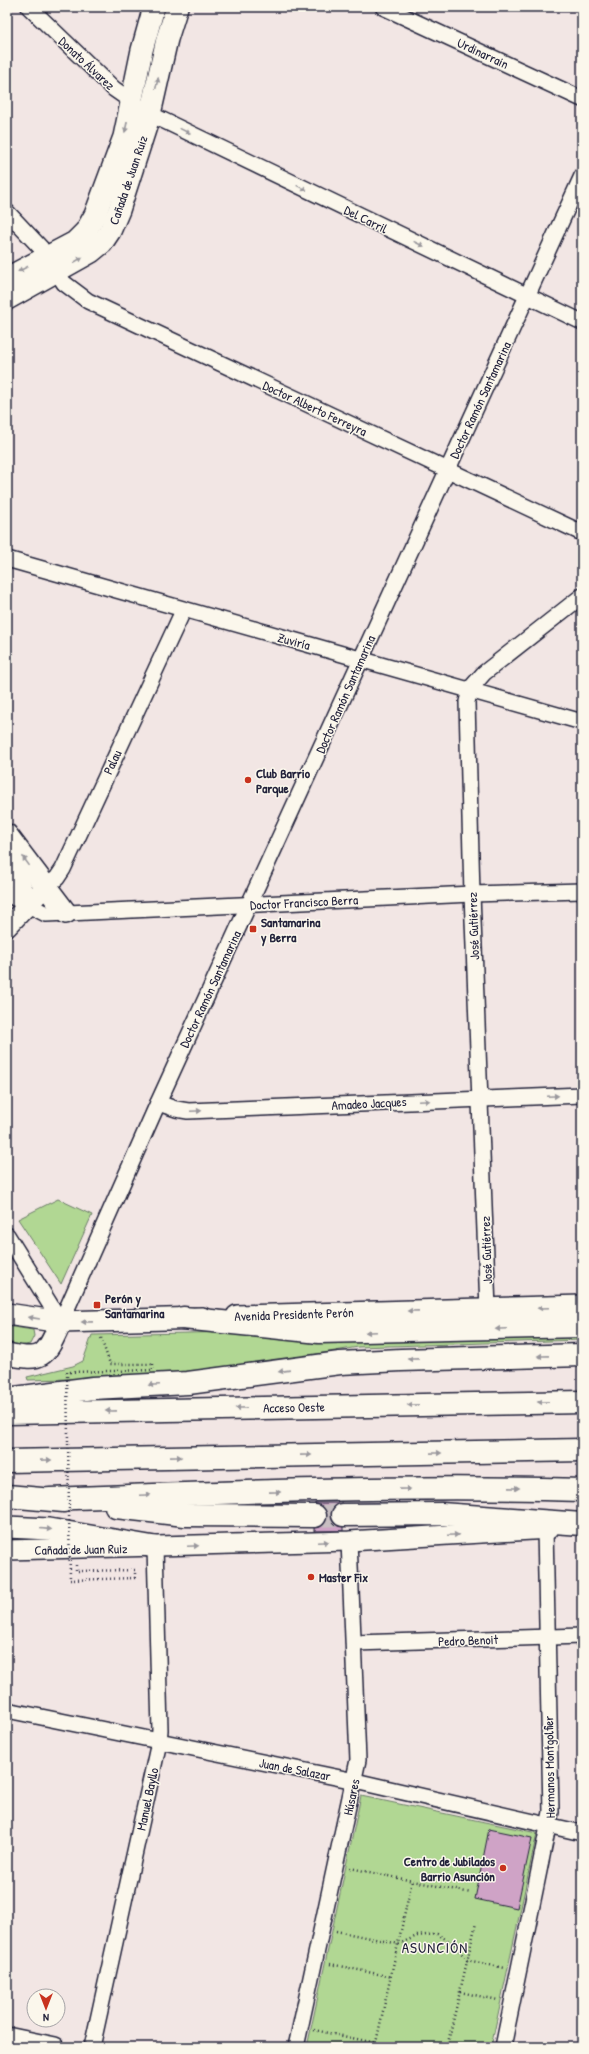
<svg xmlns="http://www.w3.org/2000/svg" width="589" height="2054" viewBox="0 0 589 2054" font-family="'Patrick Hand',sans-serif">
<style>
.green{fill:#b1d793;stroke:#6a7c67}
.building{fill:#cfa3c6;stroke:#22223b}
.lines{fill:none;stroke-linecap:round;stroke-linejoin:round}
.motorway-tunnel{stroke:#c8bfc2;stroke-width:22;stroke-dasharray:22 11;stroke-linecap:butt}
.minor-casing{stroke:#22223b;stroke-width:18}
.tertiary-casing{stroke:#22223b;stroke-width:22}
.secondary-casing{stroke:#22223b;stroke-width:24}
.motorway-casing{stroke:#22223b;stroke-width:25}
.path{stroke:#22223b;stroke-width:2.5;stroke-dasharray:1 3;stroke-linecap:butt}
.minor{stroke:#fbf7ec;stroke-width:15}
.tertiary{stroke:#fbf7ec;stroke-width:19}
.secondary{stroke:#fbf7ec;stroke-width:21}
.motorway{stroke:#fbf7ec;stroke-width:22}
.path-bridge{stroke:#22223b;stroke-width:2.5;stroke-dasharray:1 3;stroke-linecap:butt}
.oneway{fill:#99979c}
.poi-dot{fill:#c8321e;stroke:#fbf7ec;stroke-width:1.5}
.labels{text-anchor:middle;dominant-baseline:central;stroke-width:3;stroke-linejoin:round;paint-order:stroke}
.street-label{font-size:13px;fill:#22223b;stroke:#fbf7ec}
.poi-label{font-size:13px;font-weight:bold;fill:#22223b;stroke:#fbf7ec;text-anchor:start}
.quarter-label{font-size:15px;letter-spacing:1px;fill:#22223b;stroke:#fbf7ec}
</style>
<rect width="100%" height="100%" fill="#f2e6e4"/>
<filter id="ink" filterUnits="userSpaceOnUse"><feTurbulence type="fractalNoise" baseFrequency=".025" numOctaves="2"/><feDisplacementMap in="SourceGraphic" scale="8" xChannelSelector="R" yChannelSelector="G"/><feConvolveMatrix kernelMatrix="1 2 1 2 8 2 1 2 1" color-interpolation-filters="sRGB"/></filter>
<g filter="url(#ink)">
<g class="green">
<polygon points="58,1199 92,1215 61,1284 18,1219"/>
<polygon points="7,1326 33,1330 34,1336 30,1344 20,1346 7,1343"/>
<polygon points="236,1332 582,1335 582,1340 358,1347 248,1366 112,1378 28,1380 27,1377 73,1366 83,1361 92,1335"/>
<polygon points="361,1796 537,1833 491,2047 307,2047"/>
</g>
<g class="building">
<polygon points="315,1503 343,1503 343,1531 314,1531"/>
<polygon points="489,1829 532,1838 517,1908 475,1899"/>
</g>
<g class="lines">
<polyline class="motorway-tunnel" points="315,1516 343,1515"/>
<defs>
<g id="minor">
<polyline points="29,7 114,89 150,114 582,322"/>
<polyline points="383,7 582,99"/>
<polyline points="7,212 41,248 64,283 88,301 582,533"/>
<path d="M 7,559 C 198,615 391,666 582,722"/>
<polyline points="45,887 57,878 63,869 183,611"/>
<polyline points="7,894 46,914 472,894 582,891"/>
<polyline points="158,1103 176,1109 188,1111 582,1095"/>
<polyline points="7,1235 61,1322"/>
<polyline points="488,1309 472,894 467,702 470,689 484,673 582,596"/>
<polyline points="61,1322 158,1103 582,176"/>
<polyline points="355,1643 582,1636"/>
<polyline points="7,1710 355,1781 582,1833"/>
<polyline points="92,2047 159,1742 160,1730 155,1547"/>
<polyline points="296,2047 358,1760 349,1541"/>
<polyline points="503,2047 551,1812 545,1529"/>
</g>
<g id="tertiary">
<polyline points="7,927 45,887"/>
<polyline points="7,1550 349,1541 549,1529"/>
<polyline points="7,2037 55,2047"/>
</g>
<g id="secondary">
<polyline points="7,278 75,242 86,231 95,215 124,137 142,50 154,7"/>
<polyline points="7,299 91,252 102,243 110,231 119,210 150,114 167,39 177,7"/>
<polyline points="7,835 66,913"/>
<polyline points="7,865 16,876 29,905"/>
<polyline points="7,1314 61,1322 202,1318"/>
<polyline points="237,1316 582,1306"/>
<path d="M 7,1354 C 45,1362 45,1356 61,1322"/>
<polyline points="7,1527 49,1529 155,1547"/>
</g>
<g id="motorway">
<polyline points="183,1318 319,1332 582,1326"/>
<polyline points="7,1399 93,1388 188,1383 340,1363 401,1360 582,1355"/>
<polyline points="7,1413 582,1402"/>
<polyline points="7,1461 582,1450"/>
<polyline points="7,1496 64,1501"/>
<path d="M 50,1499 C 227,1492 405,1485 582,1490"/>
<polyline points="116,1507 185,1515 315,1516"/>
<polyline points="343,1515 441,1514 582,1524"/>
</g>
</defs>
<use href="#minor" class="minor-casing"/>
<use href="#tertiary" class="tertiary-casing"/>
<use href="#secondary" class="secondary-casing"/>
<use href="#motorway" class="motorway-casing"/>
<g class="path">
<polyline points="101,1338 110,1364 153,1364"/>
<polyline points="76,1565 76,1571 135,1570 135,1578"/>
<polyline points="350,1868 471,1893"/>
<polyline points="336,1931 399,1944 417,1936 437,1934 454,1944 467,1960 504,1968"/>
<polyline points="330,1964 392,1977"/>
<polyline points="460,1992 498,2000"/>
<polyline points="314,2030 376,2043"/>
<polyline points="375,2047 412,1881"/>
<polyline points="447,2047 476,1923"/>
</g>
<use href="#minor" class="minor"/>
<use href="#tertiary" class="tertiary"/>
<use href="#secondary" class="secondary"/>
<use href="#motorway" class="motorway"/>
<polyline class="path-bridge" points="135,1578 70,1580 67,1372 153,1370 153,1364"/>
</g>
<defs><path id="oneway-solid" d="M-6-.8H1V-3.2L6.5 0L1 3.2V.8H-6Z"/></defs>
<g class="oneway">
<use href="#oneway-solid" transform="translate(157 83) rotate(-77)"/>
<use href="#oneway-solid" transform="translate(126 127) rotate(102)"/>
<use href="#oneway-solid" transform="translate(185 131) rotate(26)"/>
<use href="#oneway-solid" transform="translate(302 188) rotate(26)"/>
<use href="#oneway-solid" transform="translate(419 244) rotate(26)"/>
<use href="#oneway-solid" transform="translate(78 260) rotate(-31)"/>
<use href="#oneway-solid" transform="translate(23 269) rotate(153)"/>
<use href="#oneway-solid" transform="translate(26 861) rotate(-126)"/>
<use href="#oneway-solid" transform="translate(553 1096) rotate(-2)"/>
<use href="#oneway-solid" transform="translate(424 1101) rotate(-3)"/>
<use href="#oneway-solid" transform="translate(196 1111) rotate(-3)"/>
<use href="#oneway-solid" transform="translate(543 1308) rotate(178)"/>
<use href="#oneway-solid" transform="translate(413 1311) rotate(179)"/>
<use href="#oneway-solid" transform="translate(34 1318) rotate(-171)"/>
<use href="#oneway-solid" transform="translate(87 1322) rotate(179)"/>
<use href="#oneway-solid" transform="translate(501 1329) rotate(178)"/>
<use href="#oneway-solid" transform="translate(371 1332) rotate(178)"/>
<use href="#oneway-solid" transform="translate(543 1356) rotate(179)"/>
<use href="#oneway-solid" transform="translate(413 1359) rotate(179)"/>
<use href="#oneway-solid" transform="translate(284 1371) rotate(172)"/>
<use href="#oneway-solid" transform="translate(154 1385) rotate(177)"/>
<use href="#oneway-solid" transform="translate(543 1402) rotate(179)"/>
<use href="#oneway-solid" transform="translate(413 1405) rotate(179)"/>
<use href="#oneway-solid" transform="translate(241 1408) rotate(179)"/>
<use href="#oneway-solid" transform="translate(111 1411) rotate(179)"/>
<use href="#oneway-solid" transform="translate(436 1453) rotate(-1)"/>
<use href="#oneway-solid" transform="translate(306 1455) rotate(-1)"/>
<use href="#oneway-solid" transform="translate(176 1457) rotate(-1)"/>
<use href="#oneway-solid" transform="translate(46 1460) rotate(-1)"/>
<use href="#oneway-solid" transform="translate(514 1488) rotate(1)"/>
<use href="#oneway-solid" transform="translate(405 1489) rotate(-1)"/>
<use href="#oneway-solid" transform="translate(275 1492) rotate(-1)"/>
<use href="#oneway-solid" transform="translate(145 1495) rotate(-2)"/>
<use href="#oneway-solid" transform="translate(46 1529) rotate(5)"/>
<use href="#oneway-solid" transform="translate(453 1535) rotate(-3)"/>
<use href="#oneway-solid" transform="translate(323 1542) rotate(-2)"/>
<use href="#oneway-solid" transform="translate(193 1546) rotate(-2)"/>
</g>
</g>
<g class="poi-dot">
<circle cx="248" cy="780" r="4"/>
<rect x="249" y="925" width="8" height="8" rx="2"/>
<rect x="93" y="1301" width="8" height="8" rx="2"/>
<circle cx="311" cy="1577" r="4"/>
<circle cx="503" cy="1868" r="4"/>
</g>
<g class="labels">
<g class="street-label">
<text transform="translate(483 53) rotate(25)">Urdinarrain</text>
<text transform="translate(87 63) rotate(43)">Donato Álvarez</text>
<text transform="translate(128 180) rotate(-71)">Cañada de Juan Ruiz</text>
<text transform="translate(366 219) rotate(26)">Del Carril</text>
<text transform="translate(480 400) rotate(-65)">Doctor Ramón Santamarina</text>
<text transform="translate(315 408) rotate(25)">Doctor Alberto Ferreyra</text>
<text transform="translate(294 641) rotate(15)">Zuviría</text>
<text transform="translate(345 694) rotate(-66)">Doctor Ramón Santamarina</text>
<text transform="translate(112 762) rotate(-65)">Palau</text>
<text transform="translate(304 902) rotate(-3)">Doctor Francisco Berra</text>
<text transform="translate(473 926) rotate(-92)">José Gutiérrez</text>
<text transform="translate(210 989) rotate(-65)">Doctor Ramón Santamarina</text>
<text transform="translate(369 1103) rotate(-3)">Amadeo Jacques</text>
<text transform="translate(486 1250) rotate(-92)">José Gutiérrez</text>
<text transform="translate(294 1314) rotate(-2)">Avenida Presidente Perón</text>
<text transform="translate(294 1407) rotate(-1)">Acceso Oeste</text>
<text transform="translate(81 1549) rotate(-1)">Cañada de Juan Ruiz</text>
<text transform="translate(468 1640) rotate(-2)">Pedro Benoit</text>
<text transform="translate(549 1767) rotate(-91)">Hermanos Montgolfier</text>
<text transform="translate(295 1769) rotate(11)">Juan de Salazar</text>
<text transform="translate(351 1797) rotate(-78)">Húsares</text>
<text transform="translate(147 1799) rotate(-78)">Manuel Bayllo</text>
</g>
<g class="poi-label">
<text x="256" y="773">Club Barrio<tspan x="256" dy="15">Parque</tspan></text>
<text x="261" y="922">Santamarina<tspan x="261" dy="15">y Berra</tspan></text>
<text x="105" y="1298">Perón y<tspan x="105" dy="15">Santamarina</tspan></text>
<text x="319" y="1577">Master Fix</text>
<text x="495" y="1861" text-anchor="end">Centro de Jubilados<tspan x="495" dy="15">Barrio Asunción</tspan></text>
</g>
<g class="quarter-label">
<text x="435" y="1947">ASUNCIÓN</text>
</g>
</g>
<rect width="589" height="2054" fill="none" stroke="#fbf7ec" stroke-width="24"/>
<rect x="12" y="12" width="565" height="2030" fill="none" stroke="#22223b" stroke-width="1.5" filter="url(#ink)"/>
<g transform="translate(46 2008) rotate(180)"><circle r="19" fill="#fbf7ec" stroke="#a4a2a5"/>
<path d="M0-3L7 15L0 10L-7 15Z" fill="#c8321e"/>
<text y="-6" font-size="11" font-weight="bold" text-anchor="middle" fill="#22223b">N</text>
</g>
</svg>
